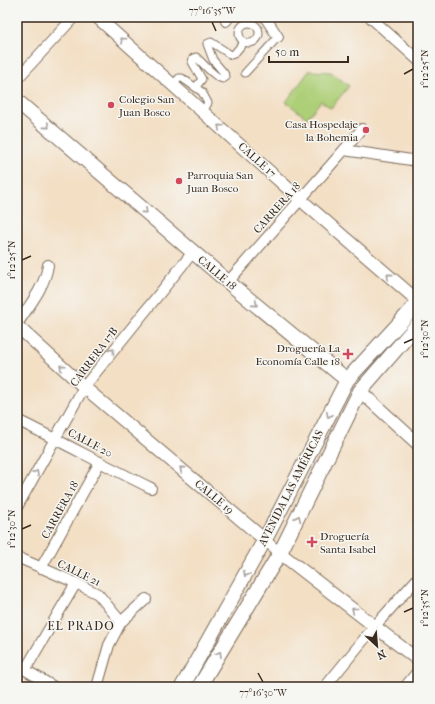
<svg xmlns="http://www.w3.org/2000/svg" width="435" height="704" viewBox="0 0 435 704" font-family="'IM FELL French Canon',serif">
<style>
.green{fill:#adcf77;stroke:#747c4a}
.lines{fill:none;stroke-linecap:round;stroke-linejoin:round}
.pedestrian-casing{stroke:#7b6958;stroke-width:9}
.minor-casing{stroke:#7b6958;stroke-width:12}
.tertiary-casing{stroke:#7b6958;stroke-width:14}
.secondary-casing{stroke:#7b6958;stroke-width:16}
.pedestrian{stroke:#fff;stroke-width:7}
.minor{stroke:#fff;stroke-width:10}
.tertiary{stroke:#fff;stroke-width:12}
.secondary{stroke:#fff;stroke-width:14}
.oneway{stroke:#a79f9a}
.ticks{fill:none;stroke:#3b2a1e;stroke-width:1.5}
.poi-dot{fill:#d1495b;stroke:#f6f6f2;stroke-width:1.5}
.labels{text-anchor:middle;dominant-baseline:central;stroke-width:3;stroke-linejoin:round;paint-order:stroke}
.poi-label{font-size:11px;fill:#3b2a1e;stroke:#f6f6f2;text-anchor:start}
.street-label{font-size:11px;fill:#3b2a1e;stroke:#f6f6f2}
.neighbourhood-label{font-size:12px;letter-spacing:1px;fill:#3b2a1e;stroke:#f6f6f2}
.neatline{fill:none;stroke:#3b2a1e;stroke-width:1.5}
.ticks-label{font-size:10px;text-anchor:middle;fill:#3b2a1e}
</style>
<rect width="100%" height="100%" fill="#f6f6f2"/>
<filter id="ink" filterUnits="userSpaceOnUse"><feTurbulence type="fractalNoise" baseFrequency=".025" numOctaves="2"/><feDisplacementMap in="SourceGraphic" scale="8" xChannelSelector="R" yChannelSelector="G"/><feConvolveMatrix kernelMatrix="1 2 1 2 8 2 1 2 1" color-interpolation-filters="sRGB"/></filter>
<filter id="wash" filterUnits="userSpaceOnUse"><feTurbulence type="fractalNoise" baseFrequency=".012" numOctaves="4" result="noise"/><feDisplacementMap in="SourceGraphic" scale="16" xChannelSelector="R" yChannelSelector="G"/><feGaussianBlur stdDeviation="0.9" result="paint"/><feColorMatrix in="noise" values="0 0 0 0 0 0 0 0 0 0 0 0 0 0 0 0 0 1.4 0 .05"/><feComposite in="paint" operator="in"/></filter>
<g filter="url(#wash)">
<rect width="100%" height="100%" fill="#f3dfc4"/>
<polygon class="green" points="309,71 331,72 349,86 331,108 321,101 307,118 286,102"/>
</g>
<g filter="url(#ink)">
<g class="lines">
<defs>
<g id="pedestrian">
<circle cx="249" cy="33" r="10"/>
<polyline points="245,73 278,37"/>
<polyline points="173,85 179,78 182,78 202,92 208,103 203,112"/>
<path d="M 196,87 L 202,79 L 192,62 L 193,58 L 196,57 C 203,63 215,78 223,79 L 226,77 L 224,73 L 213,60 L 207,44 L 211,42 L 231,55 L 234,54 L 244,42"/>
</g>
<g id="minor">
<polyline points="265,17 278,37"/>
<polyline points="370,17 418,60"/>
<polyline points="226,21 229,17"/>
<polyline points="17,79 74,17"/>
<polyline points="344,150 362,129"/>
<polyline points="228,282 344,150 418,161"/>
<path d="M 17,324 C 29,306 45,287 48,265"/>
<path d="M 17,420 C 62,442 106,466 151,488"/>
<polyline points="17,507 84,387 193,252"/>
<polyline points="265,540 280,553"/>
<polyline points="17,557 76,583 98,594 121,622"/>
<polyline points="41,568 100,462"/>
<polyline points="17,665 54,687"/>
<polyline points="25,670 76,583"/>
<polyline points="97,687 109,645 121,622 146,599"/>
<polyline points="325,687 374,627 418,578"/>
<polyline points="405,687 418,671"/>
</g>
<g id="tertiary">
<polyline points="97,17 301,200 418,301"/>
<polyline points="17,326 84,387 265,540"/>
<polyline points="360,391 418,444"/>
<polyline points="280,553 418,660"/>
</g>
<g id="secondary">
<polyline points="17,101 228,282 347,380"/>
<polyline points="182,687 269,532 347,380 418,303"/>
<polyline points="199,687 280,553 360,391 418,324"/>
</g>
</defs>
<use href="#pedestrian" class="pedestrian-casing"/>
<use href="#minor" class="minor-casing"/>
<use href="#tertiary" class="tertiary-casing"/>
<use href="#secondary" class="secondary-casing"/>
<use href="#pedestrian" class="pedestrian"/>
<use href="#minor" class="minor"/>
<use href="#tertiary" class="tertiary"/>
<use href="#secondary" class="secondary"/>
</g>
<defs><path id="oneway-chevron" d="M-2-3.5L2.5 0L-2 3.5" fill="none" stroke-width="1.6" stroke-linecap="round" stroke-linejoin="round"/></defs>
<g class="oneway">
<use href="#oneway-chevron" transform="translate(123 40) rotate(-138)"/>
<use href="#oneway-chevron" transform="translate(47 126) rotate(41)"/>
<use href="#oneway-chevron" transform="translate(220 127) rotate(-138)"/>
<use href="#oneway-chevron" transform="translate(145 211) rotate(41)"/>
<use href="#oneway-chevron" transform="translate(389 276) rotate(-139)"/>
<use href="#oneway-chevron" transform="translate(255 304) rotate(40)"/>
<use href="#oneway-chevron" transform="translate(112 351) rotate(-51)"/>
<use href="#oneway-chevron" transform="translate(62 367) rotate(-138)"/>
<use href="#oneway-chevron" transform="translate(329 415) rotate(117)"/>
<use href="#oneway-chevron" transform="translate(182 469) rotate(-140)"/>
<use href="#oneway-chevron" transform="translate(36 473) rotate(-61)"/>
<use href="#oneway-chevron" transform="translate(298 518) rotate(-64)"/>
<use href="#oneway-chevron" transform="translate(246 574) rotate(119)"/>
<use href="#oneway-chevron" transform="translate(354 610) rotate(-141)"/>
<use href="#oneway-chevron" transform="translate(219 654) rotate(-59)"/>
</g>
</g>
<path class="ticks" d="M 212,22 L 216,31M 404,74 L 413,69M 22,260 L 31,256M 404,343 L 413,339M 22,529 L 31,525M 404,612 L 413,608M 258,673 L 263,682"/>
<g class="poi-dot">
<circle cx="111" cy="105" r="4"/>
<circle cx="366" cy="130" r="4"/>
<circle cx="179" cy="181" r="4"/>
<path d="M346 348h4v4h4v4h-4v4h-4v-4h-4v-4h4z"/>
<path d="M310 536h4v4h4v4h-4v4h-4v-4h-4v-4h4z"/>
</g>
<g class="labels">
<g class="poi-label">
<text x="119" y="99">Colegio San<tspan x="119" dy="13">Juan Bosco</tspan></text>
<text x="358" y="124" text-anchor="end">Casa Hospedaje<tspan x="358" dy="13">la Bohemia</tspan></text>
<text x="187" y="175">Parroquia San<tspan x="187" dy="13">Juan Bosco</tspan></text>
<text x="340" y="348" text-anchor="end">Droguería La<tspan x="340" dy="13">Economía Calle 18</tspan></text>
<text x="320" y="536">Droguería<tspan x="320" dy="13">Santa Isabel</tspan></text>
</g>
<g class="street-label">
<text transform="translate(257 160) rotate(42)">CALLE 17</text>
<text transform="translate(277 208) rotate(-48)">CARRERA 18</text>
<text transform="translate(217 273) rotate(40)">CALLE 18</text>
<text transform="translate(94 357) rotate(-53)">CARRERA 17B</text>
<text transform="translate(90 443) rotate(28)">CALLE 20</text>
<text transform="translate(291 488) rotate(-63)">AVENIDA LAS AMÉRICAS</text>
<text transform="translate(214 497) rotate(40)">CALLE 19</text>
<text transform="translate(60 510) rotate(-61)">CARRERA 18</text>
<text transform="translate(79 573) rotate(26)">CALLE 21</text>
</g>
<g class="neighbourhood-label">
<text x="81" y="626">EL PRADO</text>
</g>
</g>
<rect width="435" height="704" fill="none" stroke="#f6f6f2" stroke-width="44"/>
<g transform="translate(377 646) rotate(154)" stroke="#f6f6f2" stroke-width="3" paint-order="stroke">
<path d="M0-3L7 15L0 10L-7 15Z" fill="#3b2a1e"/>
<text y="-6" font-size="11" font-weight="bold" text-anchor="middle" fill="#3b2a1e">N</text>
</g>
<path d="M269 56v6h79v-6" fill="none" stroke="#3b2a1e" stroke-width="2"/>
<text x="275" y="56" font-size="12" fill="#3b2a1e" stroke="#f6f6f2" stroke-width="3" paint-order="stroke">50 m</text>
<rect x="22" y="22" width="391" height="660" class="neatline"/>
<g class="ticks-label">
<text x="212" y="14">77°16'35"W</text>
<text transform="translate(424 69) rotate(-90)" y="4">1°12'25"N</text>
<text transform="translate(11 260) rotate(-90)" y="4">1°12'25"N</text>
<text transform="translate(424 339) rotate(-90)" y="4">1°12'30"N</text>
<text transform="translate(11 529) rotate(-90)" y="4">1°12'30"N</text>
<text transform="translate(424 608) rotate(-90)" y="4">1°12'35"N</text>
<text x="263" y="696">77°16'30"W</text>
</g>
</svg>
